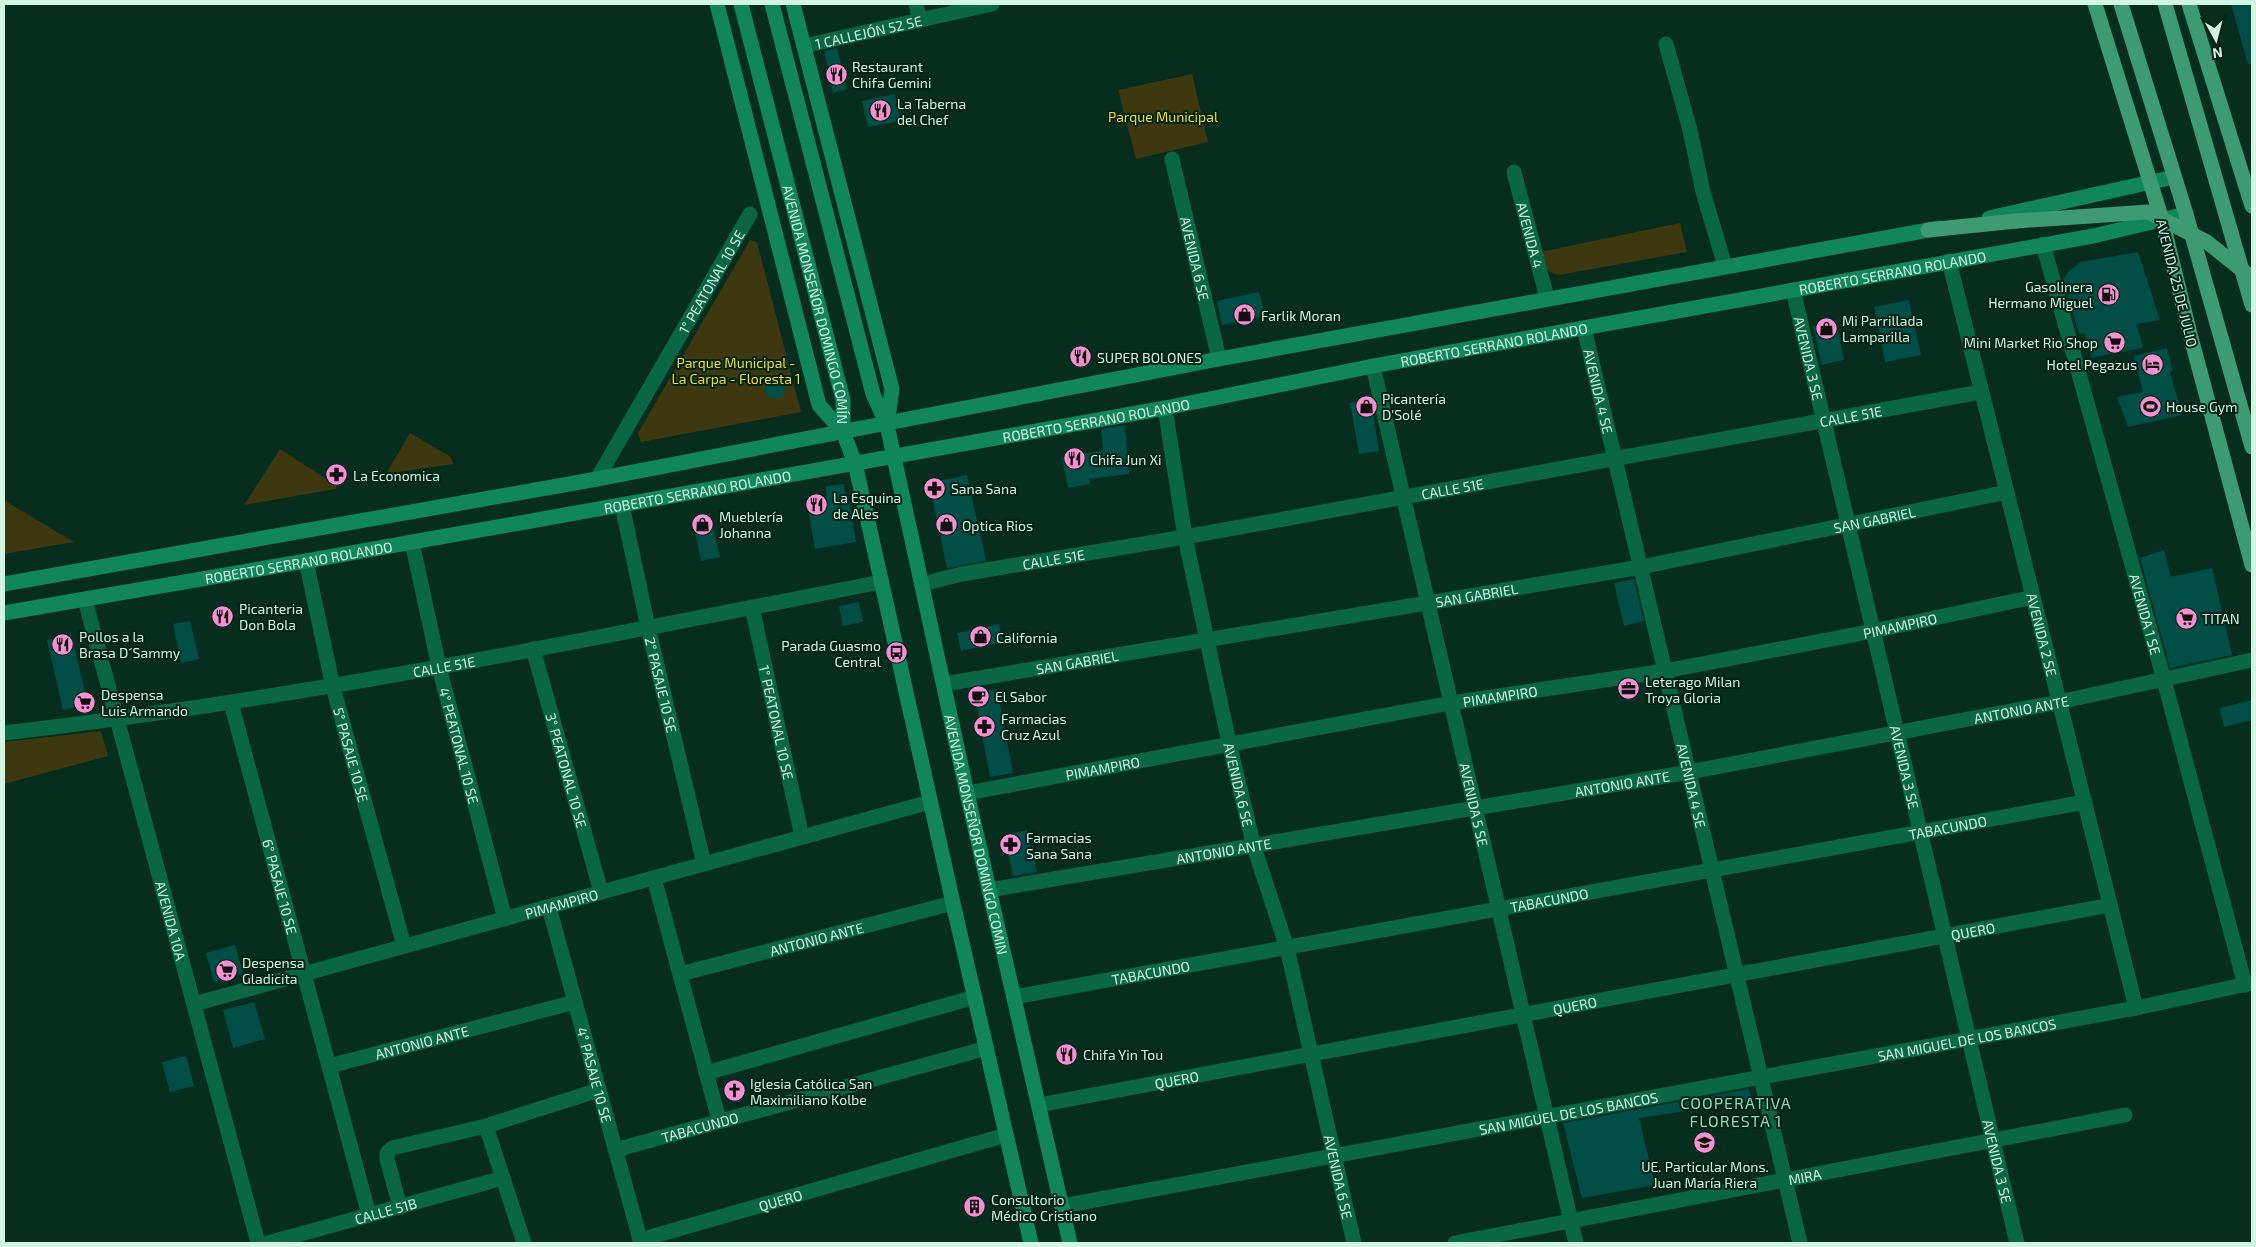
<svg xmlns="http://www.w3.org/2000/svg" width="2256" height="1247" viewBox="0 0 2256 1247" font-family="'Exo 2',sans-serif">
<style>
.green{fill:#3d3810}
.building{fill:#004e46}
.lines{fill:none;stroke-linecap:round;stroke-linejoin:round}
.street{stroke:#0a6746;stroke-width:15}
.secondary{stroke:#11865d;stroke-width:15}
.primary{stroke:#3c9b73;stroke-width:15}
.primary-bridge{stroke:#3c9b73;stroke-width:15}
.labels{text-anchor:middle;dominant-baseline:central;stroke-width:4;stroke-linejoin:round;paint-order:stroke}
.street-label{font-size:14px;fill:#d3f5e3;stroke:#002315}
.poi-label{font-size:14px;fill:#d3f5e3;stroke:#002315;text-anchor:start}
.park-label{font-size:14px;fill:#f4df1f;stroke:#002315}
.quarter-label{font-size:16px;letter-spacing:1px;fill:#91d7b5;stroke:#002315}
</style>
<rect width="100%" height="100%" fill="#062d1e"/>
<g class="green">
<polygon points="1192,74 1208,142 1136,159 1118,90"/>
<path d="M 1680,223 L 1687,252 L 1559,275 C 1546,273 1541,264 1540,252 Z"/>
<polygon points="750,240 757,242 801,412 641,442 638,433"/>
<polygon points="410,433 451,457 453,464 386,474"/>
<polygon points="280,449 336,485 336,489 244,505"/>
<polygon points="4,500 74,542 4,554"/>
<polygon points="101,731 108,756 4,784 4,742"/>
</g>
<g class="building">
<polygon points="2231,4 2252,4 2252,64 2248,64"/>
<polygon points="837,48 847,89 833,93 824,51"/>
<polygon points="895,94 900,121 868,127 862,101"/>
<polygon points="2138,252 2160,320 2136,324 2143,348 2091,358 2085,333 2079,334 2063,280 2069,271 2081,262"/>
<polygon points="1259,292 1265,316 1222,325 1217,301"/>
<polygon points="1909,300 1921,355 1885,362 1874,307"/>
<polygon points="1836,321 1844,360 1822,365 1813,326"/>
<polygon points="2167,348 2173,371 2170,372 2182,415 2128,427 2117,397 2143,392 2134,356"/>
<circle cx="775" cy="389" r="10"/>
<polygon points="1371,400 1379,451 1359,454 1350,403"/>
<polygon points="1125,425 1129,474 1089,479 1090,484 1068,488 1062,458 1103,450 1101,429"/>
<polygon points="967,475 986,561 947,568 929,483"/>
<polygon points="844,484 846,500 849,500 856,542 815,549 807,503 827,500 826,486"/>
<polygon points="710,514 720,557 701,561 692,518"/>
<polygon points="2164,550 2171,577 2212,568 2232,655 2170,668 2140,558"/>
<polygon points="1634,579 1644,621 1624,626 1614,583"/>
<polygon points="859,602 863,622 843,626 839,606"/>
<polygon points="190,621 199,659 181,663 173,624"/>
<polygon points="999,624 1003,642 961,651 957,633"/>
<polygon points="71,634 88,704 63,710 47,640"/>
<polygon points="997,689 1013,773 990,777 974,693"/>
<polygon points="2252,700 2252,720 2224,727 2220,708"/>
<polygon points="1027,830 1037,872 1013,876 1004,835"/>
<polygon points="235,945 243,973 214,982 206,953"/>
<polygon points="254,1002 265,1039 233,1048 223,1010"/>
<polygon points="186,1056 194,1086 170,1092 162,1062"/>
<polygon points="1748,1089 1754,1101 1639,1118 1655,1185 1582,1198 1563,1123"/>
</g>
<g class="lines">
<g class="street">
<polyline points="916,4 920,20"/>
<polyline points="1666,44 1690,130 1703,192 1725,266"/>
<path id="s1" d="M 804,46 L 992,4"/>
<path id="s2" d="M 1172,159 L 1219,359"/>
<path id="s3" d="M 1514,172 L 1547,298"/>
<path id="s4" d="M 2043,244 L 2164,680 L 2245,985"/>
<path id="s5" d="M 1949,261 L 2136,1008"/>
<path id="s6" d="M 1793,290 L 2017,1243"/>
<path id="s7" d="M 1584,328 L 1800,1243"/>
<path id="s8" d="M 1373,366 L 1576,1243"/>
<path id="s9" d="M 1165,408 L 1185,537 L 1229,743 L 1254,847 L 1287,948 L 1354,1243"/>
<path id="s10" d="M 597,479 L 750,214"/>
<path id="s11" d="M 622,505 L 648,627 L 704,864"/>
<path id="s12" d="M 412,542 L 439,667 L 505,919"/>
<path id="s13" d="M 306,561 L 333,687 L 404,946"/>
<path id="s14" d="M 922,584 L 962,574 L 1185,537 L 1981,392"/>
<path id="s15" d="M 85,600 L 258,1243"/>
<path id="s16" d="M 752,607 L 802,837"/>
<path id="s17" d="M 533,649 L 601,892"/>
<path id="s18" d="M 944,684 L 1641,567 L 2007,492"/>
<path id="s19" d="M 231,703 L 369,1215"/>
<path id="s20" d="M 4,733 C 299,699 590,639 881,582"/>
<path id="s21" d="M 967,793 L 1451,703 L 1665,671 L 1873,631 L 2033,597"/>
<polyline points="654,878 719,1120"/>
<path id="s22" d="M 989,890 L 1689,772 L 2059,702 L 2252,660"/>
<path id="s23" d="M 549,907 L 641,1243"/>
<path id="s24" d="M 680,974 L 953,903"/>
<path id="s25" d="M 1014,997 L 2085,802"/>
<path id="s26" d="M 194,1004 L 930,802"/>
<path id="s27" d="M 329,1066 L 575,1002"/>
<polyline points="706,1073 975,997"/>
<path id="s28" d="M 1039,1105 L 2110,905"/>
<polyline points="486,1126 524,1243"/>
<path id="s29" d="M 615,1150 L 987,1048"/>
<path id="s30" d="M 1062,1206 L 2136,1008 L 2252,983"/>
<polyline points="400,1207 387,1159 387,1153 392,1148 486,1126 599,1090"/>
<path id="s31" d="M 640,1240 L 1006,1135"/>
<path id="s32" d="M 268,1243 L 503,1178"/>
<path id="s33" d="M 1455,1243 L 2125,1115"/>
</g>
<g class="secondary">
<polyline points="717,4 819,405 843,432 855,463 953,903 1031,1243"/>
<path id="s34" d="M 741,4 L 843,400 L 843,432"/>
<path id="s35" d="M 772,4 L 873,394 L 887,425 L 967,793 L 1070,1243"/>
<polyline points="793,4 892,389 887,425"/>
<polyline points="1989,218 2174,177"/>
<polyline points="4,584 597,479 1219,359 1940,228"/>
<path id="s36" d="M 4,613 L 306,561 L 1165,408 L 1373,366 L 2093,236 L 2186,214"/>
</g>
<g class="primary">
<polyline points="2095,4 2162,220 2191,338 2252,565"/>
<polyline points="2121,4 2186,214 2252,447"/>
<polyline points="2165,4 2252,305"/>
<polyline points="2189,4 2252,206"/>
<polyline points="1928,230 2016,221"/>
</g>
<polyline class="primary-bridge" points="2016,221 2148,212 2207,242 2252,278"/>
</g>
<defs>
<symbol id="restaurant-disc" viewBox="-11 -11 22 22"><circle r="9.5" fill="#f690d0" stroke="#002315"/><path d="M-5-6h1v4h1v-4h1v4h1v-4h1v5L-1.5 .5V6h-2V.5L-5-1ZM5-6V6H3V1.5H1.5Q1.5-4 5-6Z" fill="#111"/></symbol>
<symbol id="fuel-disc" viewBox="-11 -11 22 22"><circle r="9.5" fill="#f690d0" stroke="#002315"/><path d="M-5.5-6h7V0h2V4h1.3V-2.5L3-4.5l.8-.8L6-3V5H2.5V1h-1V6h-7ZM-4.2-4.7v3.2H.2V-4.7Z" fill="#111"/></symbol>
<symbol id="shop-disc" viewBox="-11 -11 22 22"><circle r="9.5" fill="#f690d0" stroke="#002315"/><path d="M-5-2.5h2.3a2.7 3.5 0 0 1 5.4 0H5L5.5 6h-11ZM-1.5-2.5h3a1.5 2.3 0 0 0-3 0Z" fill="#111"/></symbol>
<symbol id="supermarket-disc" viewBox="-11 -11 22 22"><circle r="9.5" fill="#f690d0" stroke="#002315"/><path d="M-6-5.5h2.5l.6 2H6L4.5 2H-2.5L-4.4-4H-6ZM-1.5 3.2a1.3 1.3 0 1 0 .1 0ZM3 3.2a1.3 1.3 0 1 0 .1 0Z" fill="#111"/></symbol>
<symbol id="hotel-disc" viewBox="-11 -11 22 22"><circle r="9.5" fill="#f690d0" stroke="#002315"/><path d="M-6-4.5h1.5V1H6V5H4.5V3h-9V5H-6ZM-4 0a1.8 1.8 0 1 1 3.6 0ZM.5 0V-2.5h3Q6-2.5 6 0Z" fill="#111"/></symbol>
<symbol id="stadium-disc" viewBox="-11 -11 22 22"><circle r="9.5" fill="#f690d0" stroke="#002315"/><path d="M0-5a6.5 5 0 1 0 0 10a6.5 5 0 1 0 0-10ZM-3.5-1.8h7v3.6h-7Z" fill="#111"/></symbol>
<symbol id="pharmacy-disc" viewBox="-11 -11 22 22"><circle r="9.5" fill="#f690d0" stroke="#002315"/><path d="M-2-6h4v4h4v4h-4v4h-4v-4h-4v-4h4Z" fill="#111"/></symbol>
<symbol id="bus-disc" viewBox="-11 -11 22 22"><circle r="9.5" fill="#f690d0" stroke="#002315"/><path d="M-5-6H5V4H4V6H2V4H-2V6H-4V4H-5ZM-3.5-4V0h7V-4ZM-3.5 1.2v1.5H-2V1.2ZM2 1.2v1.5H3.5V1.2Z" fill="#111"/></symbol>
<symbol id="office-disc" viewBox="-11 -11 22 22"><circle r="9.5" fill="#f690d0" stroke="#002315"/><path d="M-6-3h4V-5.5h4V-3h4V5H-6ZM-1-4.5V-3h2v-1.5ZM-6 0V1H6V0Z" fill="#111"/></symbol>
<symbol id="cafe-disc" viewBox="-11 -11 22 22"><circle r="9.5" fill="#f690d0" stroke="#002315"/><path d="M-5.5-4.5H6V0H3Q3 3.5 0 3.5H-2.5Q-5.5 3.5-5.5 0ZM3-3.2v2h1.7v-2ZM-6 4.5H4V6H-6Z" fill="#111"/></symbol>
<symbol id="church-disc" viewBox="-11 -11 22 22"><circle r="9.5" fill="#f690d0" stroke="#002315"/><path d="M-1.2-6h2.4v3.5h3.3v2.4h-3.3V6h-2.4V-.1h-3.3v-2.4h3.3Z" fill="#111"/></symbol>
<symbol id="school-disc" viewBox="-11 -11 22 22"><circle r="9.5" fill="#f690d0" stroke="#002315"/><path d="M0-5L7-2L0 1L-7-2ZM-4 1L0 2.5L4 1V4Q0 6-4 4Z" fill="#111"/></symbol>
<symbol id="building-disc" viewBox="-11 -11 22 22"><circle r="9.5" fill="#f690d0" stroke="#002315"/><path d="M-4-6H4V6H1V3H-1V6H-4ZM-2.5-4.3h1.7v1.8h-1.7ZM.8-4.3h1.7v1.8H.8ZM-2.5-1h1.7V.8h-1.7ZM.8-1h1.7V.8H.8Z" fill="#111"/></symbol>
</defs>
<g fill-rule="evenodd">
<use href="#restaurant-disc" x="824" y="62" width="25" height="25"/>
<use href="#restaurant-disc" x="868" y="98" width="25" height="25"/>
<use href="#fuel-disc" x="2096" y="282" width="25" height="25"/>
<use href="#shop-disc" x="1232" y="302" width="25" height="25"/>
<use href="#shop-disc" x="1814" y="316" width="25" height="25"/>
<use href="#supermarket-disc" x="2102" y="330" width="25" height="25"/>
<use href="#restaurant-disc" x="1068" y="344" width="25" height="25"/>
<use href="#hotel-disc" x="2140" y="352" width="25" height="25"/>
<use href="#shop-disc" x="1354" y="394" width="25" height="25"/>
<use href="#stadium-disc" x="2138" y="394" width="25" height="25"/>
<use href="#restaurant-disc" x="1062" y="446" width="25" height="25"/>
<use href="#pharmacy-disc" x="324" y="462" width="25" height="25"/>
<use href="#pharmacy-disc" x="922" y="476" width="25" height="25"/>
<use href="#restaurant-disc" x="804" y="492" width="25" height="25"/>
<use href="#shop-disc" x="690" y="512" width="25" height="25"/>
<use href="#shop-disc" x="934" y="512" width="25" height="25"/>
<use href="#restaurant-disc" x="210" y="604" width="25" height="25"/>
<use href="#supermarket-disc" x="2174" y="606" width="25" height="25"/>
<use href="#shop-disc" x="968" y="624" width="25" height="25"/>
<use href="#restaurant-disc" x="50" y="632" width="25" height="25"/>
<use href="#bus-disc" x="884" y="640" width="25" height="25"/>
<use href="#office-disc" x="1616" y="676" width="25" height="25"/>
<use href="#cafe-disc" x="966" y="684" width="25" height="25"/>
<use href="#supermarket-disc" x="72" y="690" width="25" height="25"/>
<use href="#pharmacy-disc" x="972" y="714" width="25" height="25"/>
<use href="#pharmacy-disc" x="998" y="832" width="25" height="25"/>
<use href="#supermarket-disc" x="214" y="958" width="25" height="25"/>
<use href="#restaurant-disc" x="1054" y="1042" width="25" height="25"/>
<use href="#church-disc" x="722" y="1078" width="25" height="25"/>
<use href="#school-disc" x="1692" y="1130" width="25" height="25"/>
<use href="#building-disc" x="962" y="1194" width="25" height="25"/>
</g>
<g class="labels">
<g class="street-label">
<text stroke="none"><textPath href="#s1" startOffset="66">1 CALLEJÓN 52 SE</textPath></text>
<text stroke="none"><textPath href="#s3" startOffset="65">AVENIDA 4</textPath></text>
<text stroke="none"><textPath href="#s2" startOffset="102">AVENIDA 6 SE</textPath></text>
<text stroke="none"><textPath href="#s36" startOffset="1919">ROBERTO SERRANO ROLANDO</textPath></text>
<text stroke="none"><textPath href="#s10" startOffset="228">1° PEATONAL 10 SE</textPath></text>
<text transform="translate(2177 283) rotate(76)">AVENIDA 25 DE JULIO</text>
<text stroke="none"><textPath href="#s34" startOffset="310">AVENIDA MONSEÑOR DOMINGO COMÍN</textPath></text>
<text stroke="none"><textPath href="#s36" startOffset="1514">ROBERTO SERRANO ROLANDO</textPath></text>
<text stroke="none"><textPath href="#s6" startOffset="70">AVENIDA 3 SE</textPath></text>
<text stroke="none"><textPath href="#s7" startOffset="65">AVENIDA 4 SE</textPath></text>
<text stroke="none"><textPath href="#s14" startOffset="944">CALLE 51E</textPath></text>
<text stroke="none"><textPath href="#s36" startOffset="1109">ROBERTO SERRANO ROLANDO</textPath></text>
<text stroke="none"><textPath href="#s14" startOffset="539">CALLE 51E</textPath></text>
<text stroke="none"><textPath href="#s36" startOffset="704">ROBERTO SERRANO ROLANDO</textPath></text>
<text stroke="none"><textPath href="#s18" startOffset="945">SAN GABRIEL</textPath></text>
<text stroke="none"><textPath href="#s14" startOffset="134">CALLE 51E</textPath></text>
<text stroke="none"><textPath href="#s36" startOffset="299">ROBERTO SERRANO ROLANDO</textPath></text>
<text stroke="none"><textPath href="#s18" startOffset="540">SAN GABRIEL</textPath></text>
<text stroke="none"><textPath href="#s4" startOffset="384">AVENIDA 1 SE</textPath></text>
<text stroke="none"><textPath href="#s21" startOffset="948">PIMAMPIRO</textPath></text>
<text stroke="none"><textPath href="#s5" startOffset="385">AVENIDA 2 SE</textPath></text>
<text stroke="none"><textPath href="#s18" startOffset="135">SAN GABRIEL</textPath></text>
<text stroke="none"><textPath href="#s20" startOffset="445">CALLE 51E</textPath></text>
<text stroke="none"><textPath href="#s11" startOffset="184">2° PASAJE 10 SE</textPath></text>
<text stroke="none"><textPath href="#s21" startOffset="542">PIMAMPIRO</textPath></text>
<text stroke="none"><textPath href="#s22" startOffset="1048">ANTONIO ANTE</textPath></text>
<text stroke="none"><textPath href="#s16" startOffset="118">1° PEATONAL 10 SE</textPath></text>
<text stroke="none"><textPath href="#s12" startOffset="209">4° PEATONAL 10 SE</textPath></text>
<text stroke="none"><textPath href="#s13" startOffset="199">5° PASAJE 10 SE</textPath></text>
<text stroke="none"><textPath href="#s6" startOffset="490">AVENIDA 3 SE</textPath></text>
<text stroke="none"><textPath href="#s21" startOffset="138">PIMAMPIRO</textPath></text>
<text stroke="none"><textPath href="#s17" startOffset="126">3° PEATONAL 10 SE</textPath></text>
<text stroke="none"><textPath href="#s22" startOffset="642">ANTONIO ANTE</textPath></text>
<text stroke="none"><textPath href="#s9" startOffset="384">AVENIDA 6 SE</textPath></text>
<text stroke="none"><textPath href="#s7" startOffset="470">AVENIDA 4 SE</textPath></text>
<text stroke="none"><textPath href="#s8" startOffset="450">AVENIDA 5 SE</textPath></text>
<text stroke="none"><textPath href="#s25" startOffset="949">TABACUNDO</textPath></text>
<text stroke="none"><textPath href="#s35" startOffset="856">AVENIDA MONSEÑOR DOMINGO COMIN</textPath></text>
<text stroke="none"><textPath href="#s22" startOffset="238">ANTONIO ANTE</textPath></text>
<text stroke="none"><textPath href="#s19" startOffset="190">6° PASAJE 10 SE</textPath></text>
<text stroke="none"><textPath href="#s25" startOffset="544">TABACUNDO</textPath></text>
<text stroke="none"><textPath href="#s26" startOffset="381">PIMAMPIRO</textPath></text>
<text stroke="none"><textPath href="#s15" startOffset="332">AVENIDA 10A</textPath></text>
<text stroke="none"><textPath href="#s28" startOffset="950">QUERO</textPath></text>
<text stroke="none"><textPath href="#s24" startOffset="141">ANTONIO ANTE</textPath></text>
<text stroke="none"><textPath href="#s25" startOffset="139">TABACUNDO</textPath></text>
<text stroke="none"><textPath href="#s28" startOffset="545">QUERO</textPath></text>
<text stroke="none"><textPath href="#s30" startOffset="920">SAN MIGUEL DE LOS BANCOS</textPath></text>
<text stroke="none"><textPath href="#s27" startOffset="96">ANTONIO ANTE</textPath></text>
<text stroke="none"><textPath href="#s23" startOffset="174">4° PASAJE 10 SE</textPath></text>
<text stroke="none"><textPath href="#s28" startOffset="140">QUERO</textPath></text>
<text stroke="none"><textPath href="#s30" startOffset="515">SAN MIGUEL DE LOS BANCOS</textPath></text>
<text stroke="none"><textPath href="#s29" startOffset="88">TABACUNDO</textPath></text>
<text stroke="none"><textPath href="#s6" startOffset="895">AVENIDA 3 SE</textPath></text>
<text stroke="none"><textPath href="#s9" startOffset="789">AVENIDA 6 SE</textPath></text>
<text stroke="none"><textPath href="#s33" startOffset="356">MIRA</textPath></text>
<text stroke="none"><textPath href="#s31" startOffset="146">QUERO</textPath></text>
<text stroke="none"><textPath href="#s32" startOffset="122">CALLE 51B</textPath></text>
</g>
<g class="poi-label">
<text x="852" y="66">Restaurant<tspan x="852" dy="16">Chifa Gemini</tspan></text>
<text x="897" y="103">La Taberna<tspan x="897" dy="16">del Chef</tspan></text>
<text x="2093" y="286" text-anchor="end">Gasolinera<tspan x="2093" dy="16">Hermano Miguel</tspan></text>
<text x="1261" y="315">Farlik Moran</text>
<text x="1842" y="320">Mi Parrillada<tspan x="1842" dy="16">Lamparilla</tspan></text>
<text x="2098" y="342" text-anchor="end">Mini Market Rio Shop</text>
<text x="1097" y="357">SUPER BOLONES</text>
<text x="2137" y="364" text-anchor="end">Hotel Pegazus</text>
<text x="1382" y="398">Picantería<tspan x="1382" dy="16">D'Solé</tspan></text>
<text x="2166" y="406">House Gym</text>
<text x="1090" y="459">Chifa Jun Xi</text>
<text x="353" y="475">La Economica</text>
<text x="951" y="488">Sana Sana</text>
<text x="833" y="497">La Esquina<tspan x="833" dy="16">de Ales</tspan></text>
<text x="719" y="516">Mueblería<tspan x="719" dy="16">Johanna</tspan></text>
<text x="962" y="525">Optica Rios</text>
<text x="239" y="608">Picanteria<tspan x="239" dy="16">Don Bola</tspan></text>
<text x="2202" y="618">TITAN</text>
<text x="79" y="636">Pollos a la<tspan x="79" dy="16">Brasa D´Sammy</tspan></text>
<text x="996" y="637">California</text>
<text x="881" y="645" text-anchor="end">Parada Guasmo<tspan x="881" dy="16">Central</tspan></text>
<text x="1645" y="681">Leterago Milan<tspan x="1645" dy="16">Troya Gloria</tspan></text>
<text x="101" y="694">Despensa<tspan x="101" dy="16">Luis Armando</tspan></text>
<text x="995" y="696">El Sabor</text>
<text x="1001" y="718">Farmacias<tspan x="1001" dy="16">Cruz Azul</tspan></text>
<text x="1026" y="837">Farmacias<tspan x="1026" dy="16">Sana Sana</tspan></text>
<text x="242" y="962">Despensa<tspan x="242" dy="16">Gladicita</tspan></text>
<text x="1083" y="1054">Chifa Yin Tou</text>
<text x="750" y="1083">Iglesia Católica San<tspan x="750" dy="16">Maximiliano Kolbe</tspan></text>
<text x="1705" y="1166" text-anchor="middle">UE. Particular Mons.<tspan x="1705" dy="16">Juan María Riera</tspan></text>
<text x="991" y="1199">Consultorio<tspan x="991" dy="16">Médico Cristiano</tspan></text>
</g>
<g class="park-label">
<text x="1163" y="116">Parque Municipal</text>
<text x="736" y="362">Parque Municipal -<tspan x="736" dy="16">La Carpa - Floresta 1</tspan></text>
</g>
<g class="quarter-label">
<text x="1736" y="1102">COOPERATIVA<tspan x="1736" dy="18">FLORESTA 1</tspan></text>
</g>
</g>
<rect width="2256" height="1247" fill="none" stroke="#d3f5e3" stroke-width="10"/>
<g transform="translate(2216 40) rotate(173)" stroke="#002315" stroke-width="4" paint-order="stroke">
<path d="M0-4L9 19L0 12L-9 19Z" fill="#d3f5e3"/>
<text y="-8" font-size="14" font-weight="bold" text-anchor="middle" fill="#d3f5e3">N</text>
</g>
</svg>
